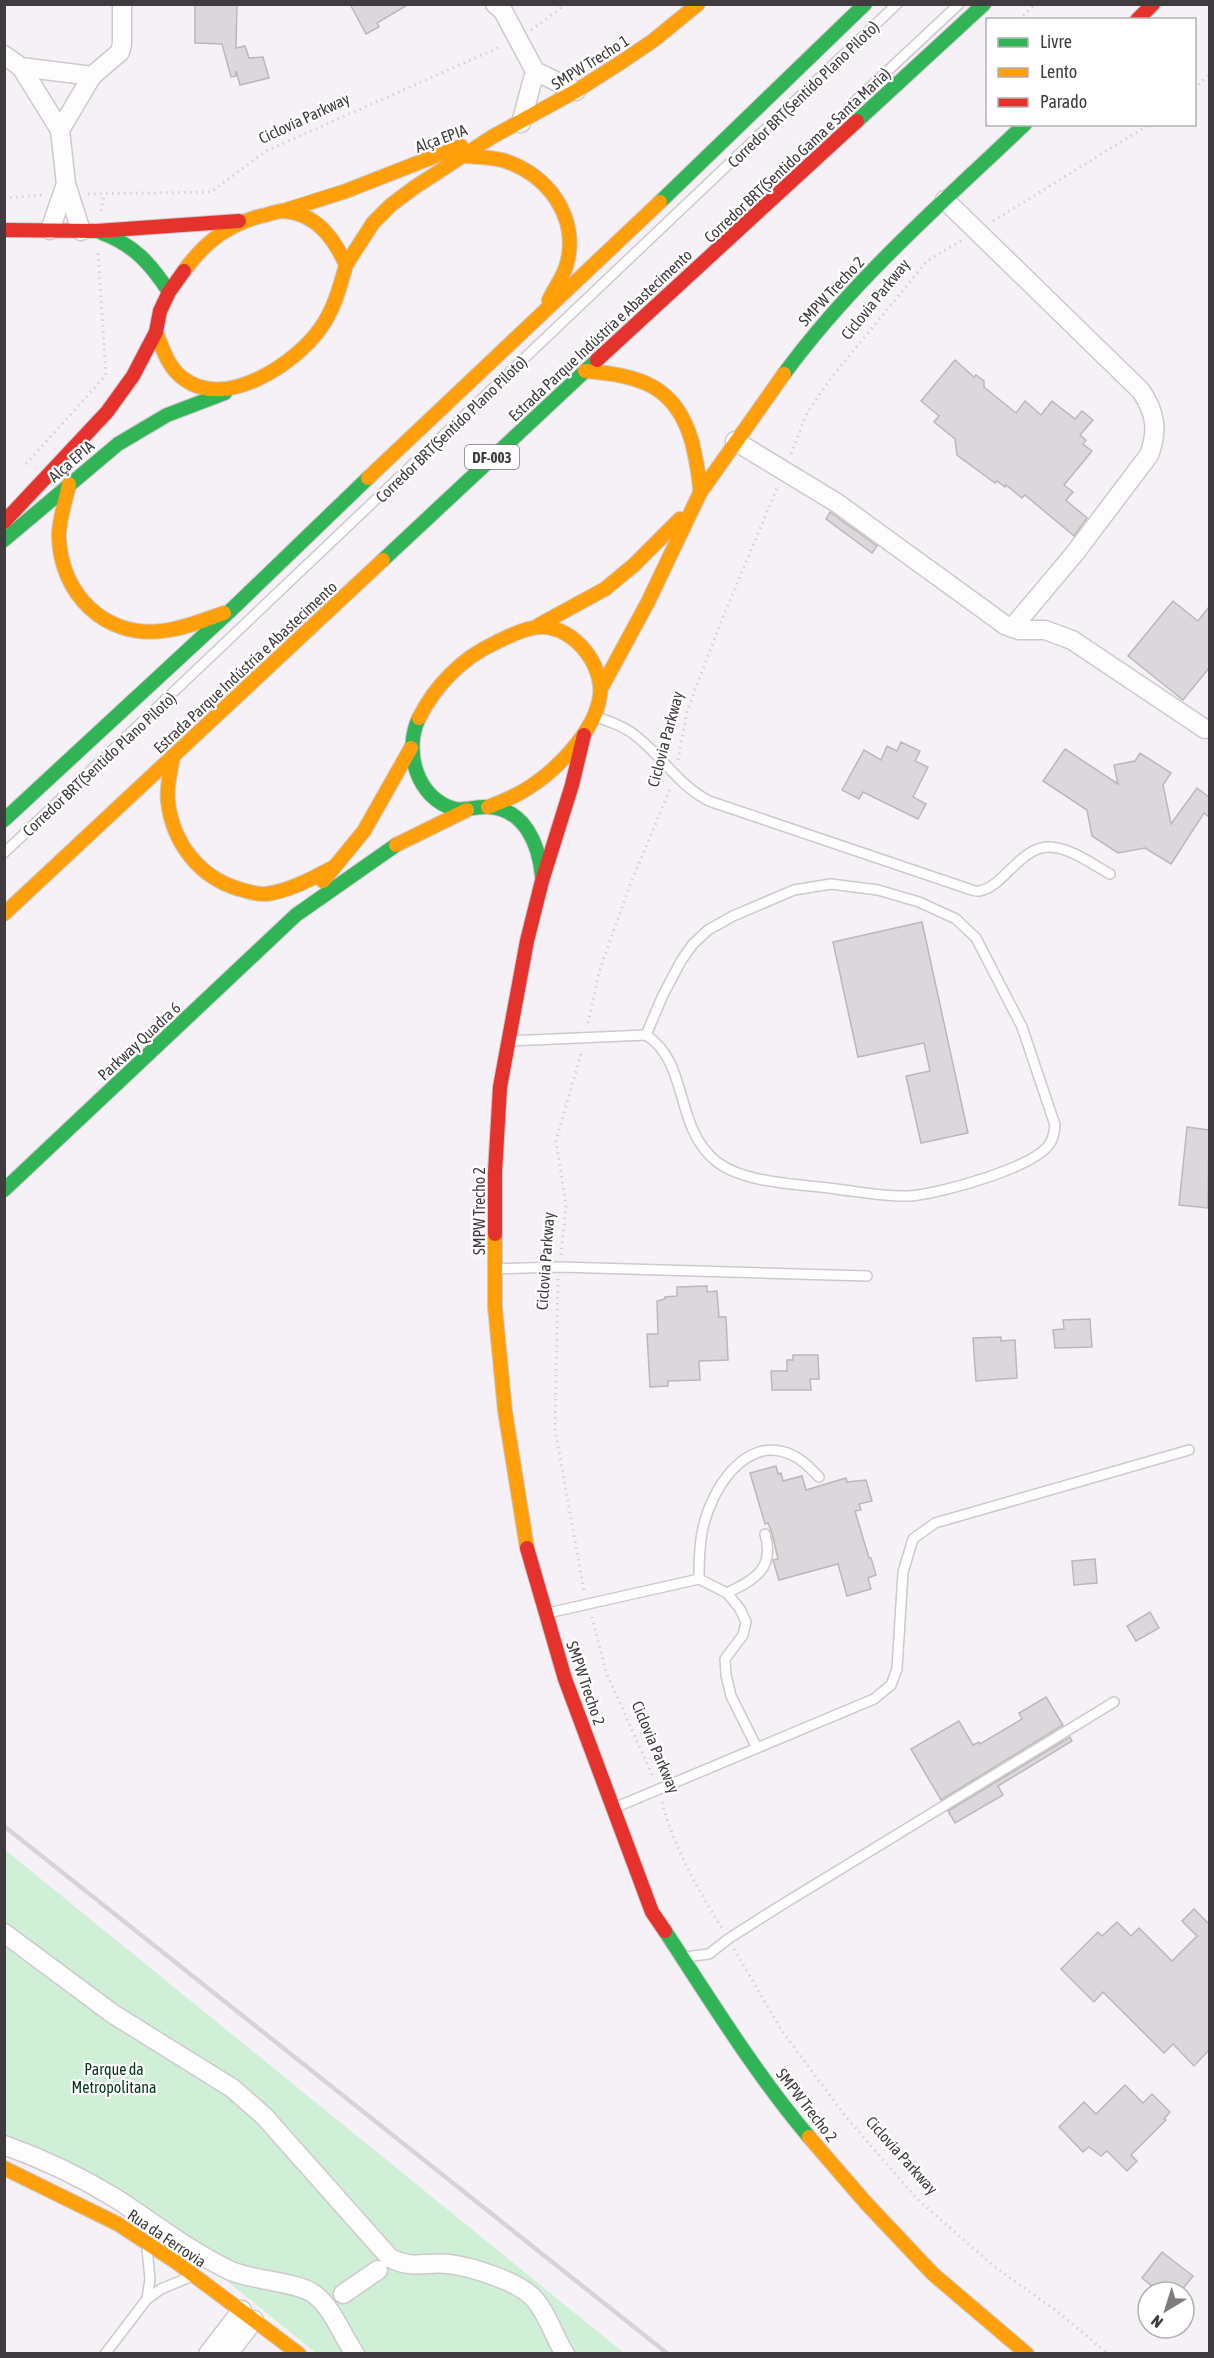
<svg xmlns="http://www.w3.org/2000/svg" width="1214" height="2358" viewBox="0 0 1214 2358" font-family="'Asap Condensed',sans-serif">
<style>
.green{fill:#cfefd7}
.building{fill:#dbd7db;stroke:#bcb7bb;stroke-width:1.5}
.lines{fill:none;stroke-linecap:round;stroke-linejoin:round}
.lane-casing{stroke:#cdc9cd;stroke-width:12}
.street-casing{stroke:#cdc9cd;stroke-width:21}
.fast-casing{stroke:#cdc9cd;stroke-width:16}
.slow-casing{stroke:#cdc9cd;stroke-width:16}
.jam-casing{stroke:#cdc9cd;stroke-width:16}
.path{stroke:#d4d2d4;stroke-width:3;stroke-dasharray:1.5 4.5;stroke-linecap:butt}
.lane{stroke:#fefdfe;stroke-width:9}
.street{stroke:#fefdfe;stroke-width:18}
.fast{stroke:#30b455;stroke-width:14}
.slow{stroke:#ff9f0a;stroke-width:14}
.jam{stroke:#e5322d;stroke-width:14}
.rail{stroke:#d6d4d6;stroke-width:4.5}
.labels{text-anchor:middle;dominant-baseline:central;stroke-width:4.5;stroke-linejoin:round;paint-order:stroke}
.shield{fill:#fff;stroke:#797679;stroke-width:1.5}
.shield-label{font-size:15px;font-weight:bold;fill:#3f3b3f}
.street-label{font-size:16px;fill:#3f3b3f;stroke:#fff}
.park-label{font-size:16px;fill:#003918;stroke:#fff}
</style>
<rect width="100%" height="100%" fill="#f6f1f6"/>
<polygon class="green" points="4,1849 624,2353 316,2353 159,2226 5,2145"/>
<g class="building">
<polygon points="195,4 237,4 236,48 245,46 249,58 263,57 269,78 240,85 236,71 236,76 231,77 222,44 195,43"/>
<polygon points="350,4 409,4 377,23 379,27 366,34"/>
<polygon points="955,360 974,377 976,375 984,381 984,387 1016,413 1025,401 1041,415 1052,401 1075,419 1082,411 1093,420 1080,435 1086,440 1083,444 1092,451 1064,485 1073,492 1066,500 1068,502 1087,518 1074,536 1025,495 1022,498 1006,485 1005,487 997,481 995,483 957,455 955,439 934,422 939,416 921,401"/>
<polygon points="830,512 877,546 872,553 826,519"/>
<polygon points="1173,601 1198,621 1209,607 1209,668 1183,700 1128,656"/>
<polygon points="901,742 920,751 915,761 928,767 913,797 926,804 918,819 863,792 859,799 842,790 864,750 881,760 887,746 897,751"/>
<polygon points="1065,749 1118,784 1114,765 1135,761 1140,753 1171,773 1163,785 1171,824 1197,788 1209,797 1209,817 1204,813 1171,864 1145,848 1118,853 1092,836 1087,810 1043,781"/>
<polygon points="922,922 968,1133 921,1143 906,1076 930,1071 924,1043 858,1057 833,942"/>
<polygon points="1187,1127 1209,1130 1208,1208 1179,1205"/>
<polygon points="707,1286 707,1292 717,1291 719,1317 726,1317 728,1360 699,1361 700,1380 668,1381 668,1386 650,1387 647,1334 658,1334 657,1301 665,1299 665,1297 677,1296 677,1287"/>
<polygon points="1090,1319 1092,1347 1055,1348 1053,1330 1064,1329 1063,1320"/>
<polygon points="1001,1337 1001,1341 1015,1340 1017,1378 976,1381 973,1338"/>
<polygon points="793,1355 818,1355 819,1379 810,1379 811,1390 772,1390 771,1371 787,1371 787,1360 793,1360"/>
<polygon points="776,1466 778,1474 781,1473 783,1481 802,1476 806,1490 846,1478 847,1482 866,1480 872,1501 859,1504 861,1510 855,1511 869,1558 871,1558 876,1575 868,1578 871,1589 847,1596 838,1564 779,1580 773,1560 778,1559 772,1533 768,1523 765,1524 750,1473"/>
<polygon points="1095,1559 1097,1583 1074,1585 1072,1561"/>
<polygon points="1150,1612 1159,1628 1136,1641 1127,1626"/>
<polygon points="1046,1697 1063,1725 941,1800 911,1749 959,1721 973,1745 979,1742 980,1744 1022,1719 1019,1713"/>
<polygon points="1070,1737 1072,1741 998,1786 1003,1795 955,1823 948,1811"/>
<polygon points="1194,1909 1209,1924 1209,2050 1194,2066 1173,2044 1164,2053 1103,1992 1094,2002 1061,1969 1098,1932 1102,1936 1117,1922 1131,1936 1139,1928 1172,1961 1197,1936 1182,1921"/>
<polygon points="1125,2085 1143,2103 1152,2094 1170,2112 1164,2119 1166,2120 1131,2155 1137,2161 1127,2171 1107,2151 1101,2156 1089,2147 1083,2152 1059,2127 1084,2102 1096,2114"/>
<polygon points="1162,2252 1193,2276 1180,2292 1159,2292 1142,2278"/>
</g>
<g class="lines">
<defs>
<g id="lane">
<polyline points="850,106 959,4"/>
<path d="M 594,716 C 608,721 624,726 636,736 C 663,757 678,785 709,801 L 966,888 C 969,889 976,892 979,891 C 1003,888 1020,846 1050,847 C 1071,848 1092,864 1110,874"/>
<polyline points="4,853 897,4"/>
<path d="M 509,1041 L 646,1035 C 690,1063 673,1127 717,1162 C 746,1184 801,1184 836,1189 C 860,1192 885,1197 909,1196 C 939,1194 1029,1169 1048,1146 C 1054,1139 1054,1132 1055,1125 L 1022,1027 L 976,938 L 956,919 L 919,902 L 878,890 L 831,884 L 794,890 L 733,916 L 708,930 L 693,944 L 681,961 L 663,995 L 646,1035"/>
<polyline points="495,1269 560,1267 867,1276"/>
<path d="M 699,1579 C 699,1562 699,1545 703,1528 C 711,1491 744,1435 790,1454 C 802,1459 810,1468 819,1477"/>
<path d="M 727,1593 C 755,1579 775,1569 765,1534"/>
<polyline points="548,1613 699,1579 727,1593 740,1609 746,1622 743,1635 725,1659 726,1675 731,1696 757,1748"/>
<polyline points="614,1808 874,1699 891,1685 897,1669 903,1572 913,1539 935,1523 1189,1450"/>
<polyline points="685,1957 709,1954 728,1939 780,1906 1114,1702"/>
<polyline points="147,2248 150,2279 147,2299"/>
<polyline points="105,2354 147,2299 161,2289 190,2277"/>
</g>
<g id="street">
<polyline points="495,4 503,11 535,71 576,91"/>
<polyline points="4,55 21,67 92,76"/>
<polyline points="21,67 60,130 66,184 81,231"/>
<polyline points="521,123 535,71"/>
<polyline points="60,130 92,76 120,52 122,44 122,4"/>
<path d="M 945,200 L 1141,391 C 1156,413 1158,431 1149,455 L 1075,553 L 1012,628"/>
<polyline points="50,230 66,184"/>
<polyline points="735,441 837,503 1005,625 1019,630 1045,630 1072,640 1205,729"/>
<path d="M 4,1933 L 113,2014 L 232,2088 L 264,2116 L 390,2258 C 413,2270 426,2261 449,2264 C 472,2267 522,2282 536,2301 C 549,2317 554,2337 565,2354"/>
<path d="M 4,2145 C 43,2159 81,2177 115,2198 C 153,2222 190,2252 231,2271 C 251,2280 299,2282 314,2294 C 333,2308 341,2334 355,2354"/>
<polyline points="343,2294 378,2270"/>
<polyline points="208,2354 242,2310"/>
<polyline points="228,2354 254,2320"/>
</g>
<g id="fast">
<polyline points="857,121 984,4"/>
<polyline points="660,202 865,4"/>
<path d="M 102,233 C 134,245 151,264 169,292"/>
<path d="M 784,374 C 853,280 941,204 1025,124"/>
<polyline points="4,540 118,444 167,415 225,393"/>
<polyline points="383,560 597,360"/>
<path d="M 419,718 C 403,751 417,799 455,809 C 467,811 476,806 487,807 C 525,808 539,845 542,876"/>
<polyline points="4,820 230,611 368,478"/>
<polyline points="4,1190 296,915 396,845"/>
<path d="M 665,1931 C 711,2001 755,2073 809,2137"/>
</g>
<g id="slow">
<path d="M 465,156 C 477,157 490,157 502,160 C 548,173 581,219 566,267 C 562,279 554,289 549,300"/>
<polyline points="283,211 346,191 461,146"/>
<polyline points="346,265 373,223 391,205 415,187 492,137 576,91 623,61 654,40 698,4"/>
<path d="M 156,332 C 163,349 168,368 184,379 C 226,410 295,364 320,329 C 334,310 340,287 346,265 C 334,238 316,213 283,211 C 276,211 268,215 261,216 C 227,225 204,243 184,271"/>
<path d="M 585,371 C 639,375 676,385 692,442 C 696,459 700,476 700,493"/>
<polyline points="368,478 660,202"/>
<path d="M 69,484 C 66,502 58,520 59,538 C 61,594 105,638 162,631 C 183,629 204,620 224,613"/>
<polyline points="539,625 605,589 634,565 680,519"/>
<polyline points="603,685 648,602 700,493 784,374"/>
<path d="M 419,718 C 435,686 462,658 495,643 C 509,636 527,627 542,627 C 575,627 604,666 600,696 C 595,732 555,772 525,790 C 514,797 501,802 488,807"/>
<path d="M 173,756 C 171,771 166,786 168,802 C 173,843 199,877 239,889 C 247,891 257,895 266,894 C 290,891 313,878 334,867"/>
<polyline points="396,845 467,810"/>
<polyline points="323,881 364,831 411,748"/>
<polyline points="4,914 383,560"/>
<polyline points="495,1234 495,1307 505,1411 527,1548"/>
<polyline points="809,2137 866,2203 933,2274 1027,2354"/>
<polyline points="4,2168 118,2224 176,2262 299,2354"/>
</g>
<g id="jam">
<polyline points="1137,20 1153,4"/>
<polyline points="4,230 97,231 239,221"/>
<polyline points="597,360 857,121"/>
<polyline points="4,522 107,412 133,376 156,332 160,311 169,292 184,271"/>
<polyline points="495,1234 495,1172 500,1087 527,941 542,881 572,785 584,735"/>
<polyline points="527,1548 565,1679 652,1912 665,1931"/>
</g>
</defs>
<use href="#lane" class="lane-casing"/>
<use href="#street" class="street-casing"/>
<use href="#fast" class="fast-casing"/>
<use href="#slow" class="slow-casing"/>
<use href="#jam" class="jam-casing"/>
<g class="path">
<polyline points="1019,20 1035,4"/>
<polyline points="531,30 566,4"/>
<polyline points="1194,89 1210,74"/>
<polyline points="88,194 211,192 266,151 502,46"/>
<polyline points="4,198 43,195"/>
<polyline points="101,211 104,195"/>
<polyline points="993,221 1150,124"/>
<polyline points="791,454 807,413 831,378 927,261 962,240"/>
<polyline points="26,464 106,375 98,253"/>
<polyline points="678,760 687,711 721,622 777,488"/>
<polyline points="588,1023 599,972 630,885 670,789"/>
<polyline points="561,1255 566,1205 556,1141 582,1050"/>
<polyline points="558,1279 555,1429 584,1591"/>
<polyline points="592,1617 606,1672 654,1779"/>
<path d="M 662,1802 C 674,1847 697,1889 722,1928"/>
<polyline points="734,1949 782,2031 846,2117 917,2199 995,2267 1062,2315 1108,2354"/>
</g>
<use href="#lane" class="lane"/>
<use href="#street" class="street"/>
<use href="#fast" class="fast"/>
<use href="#slow" class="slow"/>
<use href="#jam" class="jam"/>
<polyline class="rail" points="4,1826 668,2354"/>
</g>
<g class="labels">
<rect class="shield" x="465" y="445" width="54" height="24" rx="4.5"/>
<g class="shield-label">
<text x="492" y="457">DF-003</text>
</g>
<g class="street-label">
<text transform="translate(590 62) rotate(-32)">SMPW Trecho 1</text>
<text transform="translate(803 94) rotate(-44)">Corredor BRT(Sentido Plano Piloto)</text>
<text transform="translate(304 118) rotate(-25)">Ciclovia Parkway</text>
<text transform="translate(441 138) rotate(-20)">Alça EPIA</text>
<text transform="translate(797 155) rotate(-43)">Corredor BRT(Sentido Gama e Santa Maria)</text>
<text transform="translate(831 291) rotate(-47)">SMPW Trecho 2</text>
<text transform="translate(875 299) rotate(-51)">Ciclovia Parkway</text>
<text transform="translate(600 335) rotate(-43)">Estrada Parque Indústria e Abastecimento</text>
<text transform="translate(451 429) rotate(-44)">Corredor BRT(Sentido Plano Piloto)</text>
<text transform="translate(71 461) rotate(-41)">Alça EPIA</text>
<text transform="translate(245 667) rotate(-43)">Estrada Parque Indústria e Abastecimento</text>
<text transform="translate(665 739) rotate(-75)">Ciclovia Parkway</text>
<text transform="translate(99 764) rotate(-43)">Corredor BRT(Sentido Plano Piloto)</text>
<text transform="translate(139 1041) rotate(-43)">Parkway Quadra 6</text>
<text transform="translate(479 1211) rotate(-90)">SMPW Trecho 2</text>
<text transform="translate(545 1261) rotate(-86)">Ciclovia Parkway</text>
<text transform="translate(586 1683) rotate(71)">SMPW Trecho 2</text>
<text transform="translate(656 1747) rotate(67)">Ciclovia Parkway</text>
<text transform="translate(807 2105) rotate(52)">SMPW Trecho 2</text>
<text transform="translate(902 2155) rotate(48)">Ciclovia Parkway</text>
<text transform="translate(167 2238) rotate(34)">Rua da Ferrovia</text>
</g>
<g class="park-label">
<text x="114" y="2069">Parque da<tspan x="114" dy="18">Metropolitana</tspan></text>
</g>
</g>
<rect width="1214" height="2358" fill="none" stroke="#3f3b3f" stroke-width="12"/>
<rect x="986" y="18" width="210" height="108" fill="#ffffff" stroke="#b2b1b2" stroke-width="1.5"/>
<rect x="998" y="38" width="30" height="9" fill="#30b455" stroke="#b2b1b2" stroke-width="1.5"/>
<text x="1040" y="48" font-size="18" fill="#3f3b3f">Livre</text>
<rect x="998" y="68" width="30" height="9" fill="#ff9f0a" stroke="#b2b1b2" stroke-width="1.5"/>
<text x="1040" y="78" font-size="18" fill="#3f3b3f">Lento</text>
<rect x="998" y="98" width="30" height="9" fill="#e5322d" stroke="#b2b1b2" stroke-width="1.5"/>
<text x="1040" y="108" font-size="18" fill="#3f3b3f">Parado</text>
<g transform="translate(1166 2310) rotate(218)"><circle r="28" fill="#ffffff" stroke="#b2b1b2" stroke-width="1.5"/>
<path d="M0-4.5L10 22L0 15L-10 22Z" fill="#7f7b7f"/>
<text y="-9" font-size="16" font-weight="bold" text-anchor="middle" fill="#3f3b3f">N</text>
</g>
</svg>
